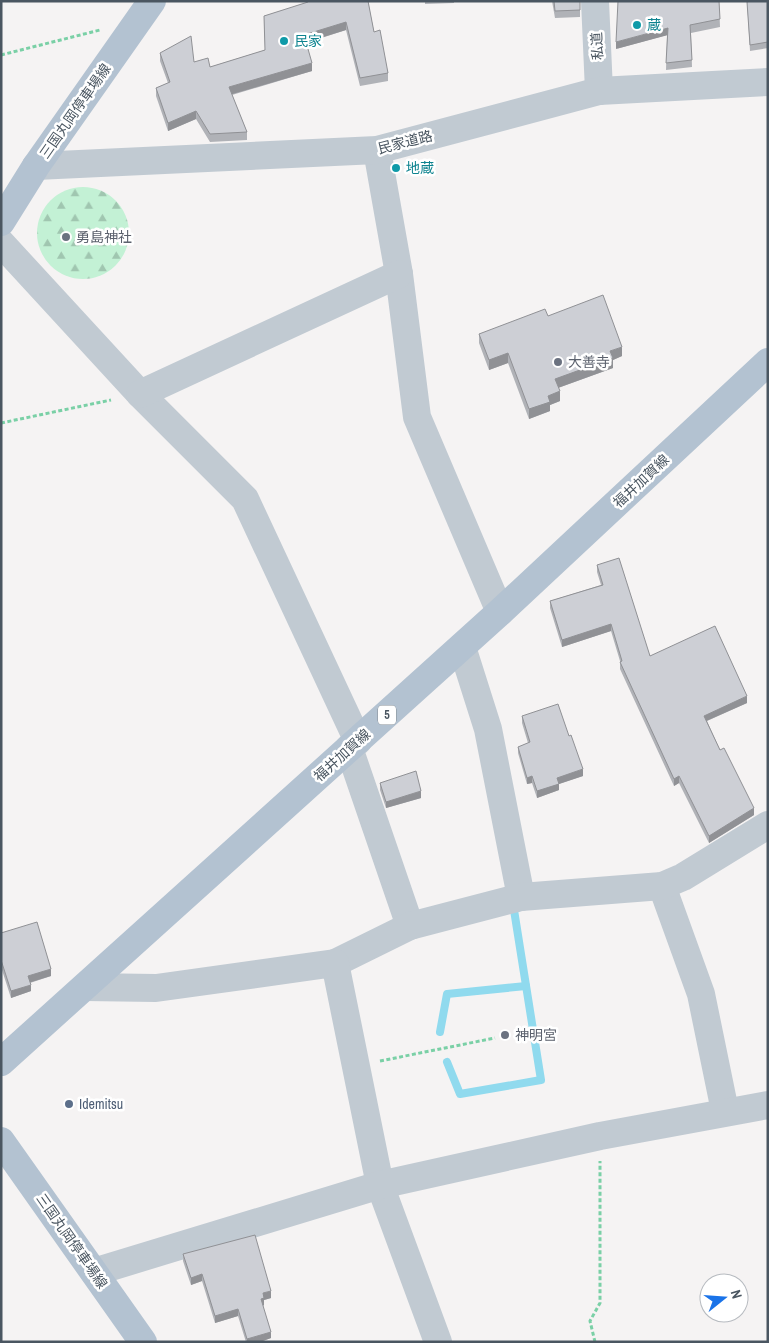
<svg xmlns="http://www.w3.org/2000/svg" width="769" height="1343" viewBox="0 0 769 1343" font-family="'Archivo Narrow','Noto Sans JP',sans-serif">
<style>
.forest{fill:url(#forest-firs)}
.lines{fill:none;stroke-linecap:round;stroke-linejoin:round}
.stream{stroke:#90daee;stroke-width:8}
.path{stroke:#7ad0a6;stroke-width:3;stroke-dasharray:4 2.5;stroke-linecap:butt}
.minor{stroke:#c1cad2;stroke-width:28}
.major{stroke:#b3c2d1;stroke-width:28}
.wall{fill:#b0b2b7}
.shaded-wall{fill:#909195}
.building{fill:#cdcfd5;stroke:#909195}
.culture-dot{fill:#0f9aa8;stroke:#fff;stroke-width:2}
.worship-dot{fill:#6b7280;stroke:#fff;stroke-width:2}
.service-dot{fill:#5c6f8a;stroke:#fff;stroke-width:2}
.labels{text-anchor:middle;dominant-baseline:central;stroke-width:5;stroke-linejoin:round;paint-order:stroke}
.shield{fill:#fff;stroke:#808990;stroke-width:1}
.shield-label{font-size:12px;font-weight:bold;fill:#4a5661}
.culture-label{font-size:14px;fill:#0d838f;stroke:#fff;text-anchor:start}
.street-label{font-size:14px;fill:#4a5661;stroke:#fff}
.worship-label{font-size:14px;fill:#5b616d;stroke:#fff;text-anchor:start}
.service-label{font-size:14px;fill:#4e5e75;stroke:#fff;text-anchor:start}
</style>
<defs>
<pattern id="forest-firs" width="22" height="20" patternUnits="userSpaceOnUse" patternTransform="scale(1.25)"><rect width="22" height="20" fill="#c3f1d5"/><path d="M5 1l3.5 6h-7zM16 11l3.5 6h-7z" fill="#a0c6b0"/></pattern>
</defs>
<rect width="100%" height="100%" fill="#f5f3f3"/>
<circle class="forest" cx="83" cy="233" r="46"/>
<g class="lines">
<g class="stream">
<polyline points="440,1032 447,994 526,986"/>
<polyline points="447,1062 460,1094 541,1080 514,910 520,907"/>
</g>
<g class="path">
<polyline points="1,55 100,30"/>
<polyline points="1,423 111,400"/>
<polyline points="380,1061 495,1038"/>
<polyline points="595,1342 590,1321 600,1303 600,1161"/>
</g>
<g class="minor">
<polyline points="595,1 599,91"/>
<polyline points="377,150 399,274 417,417 500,612"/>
<polyline points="36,166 377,150 599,91 768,82"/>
<polyline points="1,243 140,394 245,499 358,741"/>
<polyline points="140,394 399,274"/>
<polyline points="462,647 488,729 521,897"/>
<polyline points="349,748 410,926"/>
<polyline points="662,886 701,994 725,1111"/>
<polyline points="335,963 410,926 521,897 662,886 683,877 768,825"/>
<polyline points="85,987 156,988 335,963 380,1185 438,1342"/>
<polyline points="94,1272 380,1185 600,1136 768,1105"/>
</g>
<g class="major">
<polyline points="1,222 36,166 152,1"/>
<polyline points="1,1062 500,612 768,362"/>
<polyline points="1,1141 143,1342"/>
</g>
</g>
<g class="wall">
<polygon points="306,1 368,1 374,32 388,73 388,81 360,86 346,30 306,43 312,71 232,95 247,132 247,140 210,142 196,119 168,131 156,96 156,88 168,83 160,61 160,53 210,67 265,50 264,16 307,3"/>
<polygon points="425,1 454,1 454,3 425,4"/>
<polygon points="552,1 580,1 580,17 555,18"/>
<polygon points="719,1 720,27 691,33 692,67 666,70 667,35 616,49"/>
<polygon points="768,1 768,48 750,51 747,2"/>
<polygon points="548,316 622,356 613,360 613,368 558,388 560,401 550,405 550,411 529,419 508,363 489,370 479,343 479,334"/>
<polygon points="597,565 650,656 747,703 707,721 720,750 754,815 709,843 679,783 674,786 620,669 620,661 611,631 562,647 550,608 550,601 601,585 597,572"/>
<polygon points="522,716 583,776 559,784 559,790 537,798 532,783 527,784 518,753 518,747 528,743 522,723"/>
<polygon points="380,783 421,798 386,808 380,790"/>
<polygon points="1,933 51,976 30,983 31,991 11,998 1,967"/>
<polygon points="183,1254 271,1298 264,1300 264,1305 263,1306 271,1338 260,1342 246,1342 238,1316 215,1323 202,1281 191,1285 183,1261"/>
</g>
<g class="shaded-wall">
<polygon points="346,22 346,30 304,43 304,35"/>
<polygon points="668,28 668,35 616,49 616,42"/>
<polygon points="312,63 312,71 229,95 229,87"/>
<polygon points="196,111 196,119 168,131 168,123"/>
<polygon points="622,347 622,356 613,360 613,368 555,389 555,379 610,351"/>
<polygon points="508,353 508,363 489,370 489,360"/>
<polygon points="560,391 560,401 550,405 550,411 529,419 529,409 548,396"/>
<polygon points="611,624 611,631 562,647 562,640"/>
<polygon points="747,696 747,703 704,722 704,716"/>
<polygon points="583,769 583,776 559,784 559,790 537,798 537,791 557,778"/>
<polygon points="532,776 532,783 527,784 527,778"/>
<polygon points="679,776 679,783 674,786 674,779"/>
<polygon points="421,791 421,798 386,808 386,802"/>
<polygon points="754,808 754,815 709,843 709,836"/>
<polygon points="51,969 51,976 28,983 28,976"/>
<polygon points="31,985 31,991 11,998 11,991"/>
<polygon points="202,1274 202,1281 191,1285 191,1278"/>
<polygon points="271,1291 271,1298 264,1300 264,1305 261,1306 261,1299 263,1293"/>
<polygon points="238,1309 238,1316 215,1323 215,1316"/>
<polygon points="271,1332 271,1338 260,1342 247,1342 247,1339"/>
</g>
<g class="building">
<polygon points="308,1 368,1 374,32 380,30 388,73 360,78 346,22 304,35 312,63 229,87 247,132 210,134 196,111 168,123 156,88 170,82 160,53 191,36 194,62 208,58 210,67 265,50 264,16 308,2"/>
<polygon points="554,1 580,1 580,10 555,11"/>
<polygon points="618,1 719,1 720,19 690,25 692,60 666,63 668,28 616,42"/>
<polygon points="750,1 768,1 768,42 750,45 747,2"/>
<polygon points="603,295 622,347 610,351 613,358 555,379 560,391 548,396 550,402 529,409 508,353 489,360 479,334 545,309 548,316"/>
<polygon points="619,558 650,656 715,626 747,696 704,716 720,750 724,748 754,808 709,836 679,776 674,779 620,662 622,661 611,624 562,640 550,601 603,585 597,565"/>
<polygon points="558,704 569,736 571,735 583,769 557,778 559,784 537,791 532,776 527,778 518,747 530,742 522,716"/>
<polygon points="416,771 421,791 386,802 380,783"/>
<polygon points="37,922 51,969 28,976 31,985 11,991 1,960 1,933"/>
<polygon points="255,1235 271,1291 263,1293 264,1298 261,1299 271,1332 247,1339 238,1309 215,1316 202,1274 191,1278 183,1254"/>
</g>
<g class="culture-dot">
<circle cx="637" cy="25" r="5"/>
<circle cx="284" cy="41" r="5"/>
<circle cx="396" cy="168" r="5"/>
</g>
<g class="worship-dot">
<circle cx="66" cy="237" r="5"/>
<circle cx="558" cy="362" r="5"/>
<circle cx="505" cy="1035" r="5"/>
</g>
<circle class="service-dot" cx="69" cy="1104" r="5"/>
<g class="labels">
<rect class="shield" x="378" y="705.5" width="18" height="19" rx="4"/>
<g class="shield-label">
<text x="387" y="715">5</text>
</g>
<g class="culture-label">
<text x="647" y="25">蔵</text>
<text x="294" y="41">民家</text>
<text x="406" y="168">地蔵</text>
</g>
<g class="street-label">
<text transform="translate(597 46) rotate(-93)">私道</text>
<text transform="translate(75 111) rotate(-55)">三国丸岡停車場線</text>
<text transform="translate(405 142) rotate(-14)">民家道路</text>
<text transform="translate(641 481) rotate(-43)">福井加賀線</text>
<text transform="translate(342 755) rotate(-42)">福井加賀線</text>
<text transform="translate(72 1241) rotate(55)">三国丸岡停車場線</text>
</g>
<g class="worship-label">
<text x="76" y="237">勇島神社</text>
<text x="568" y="362">大善寺</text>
<text x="515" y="1035">神明宮</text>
</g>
<g class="service-label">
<text x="79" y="1104">Idemitsu</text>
</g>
</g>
<rect width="769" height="1343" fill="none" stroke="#4a5661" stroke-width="5"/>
<g transform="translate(724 1298) rotate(73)"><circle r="24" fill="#ffffff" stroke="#b7bbc0"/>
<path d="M0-4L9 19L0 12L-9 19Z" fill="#1a73e8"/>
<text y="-8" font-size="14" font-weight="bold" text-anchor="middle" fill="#4a5661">N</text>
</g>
</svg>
